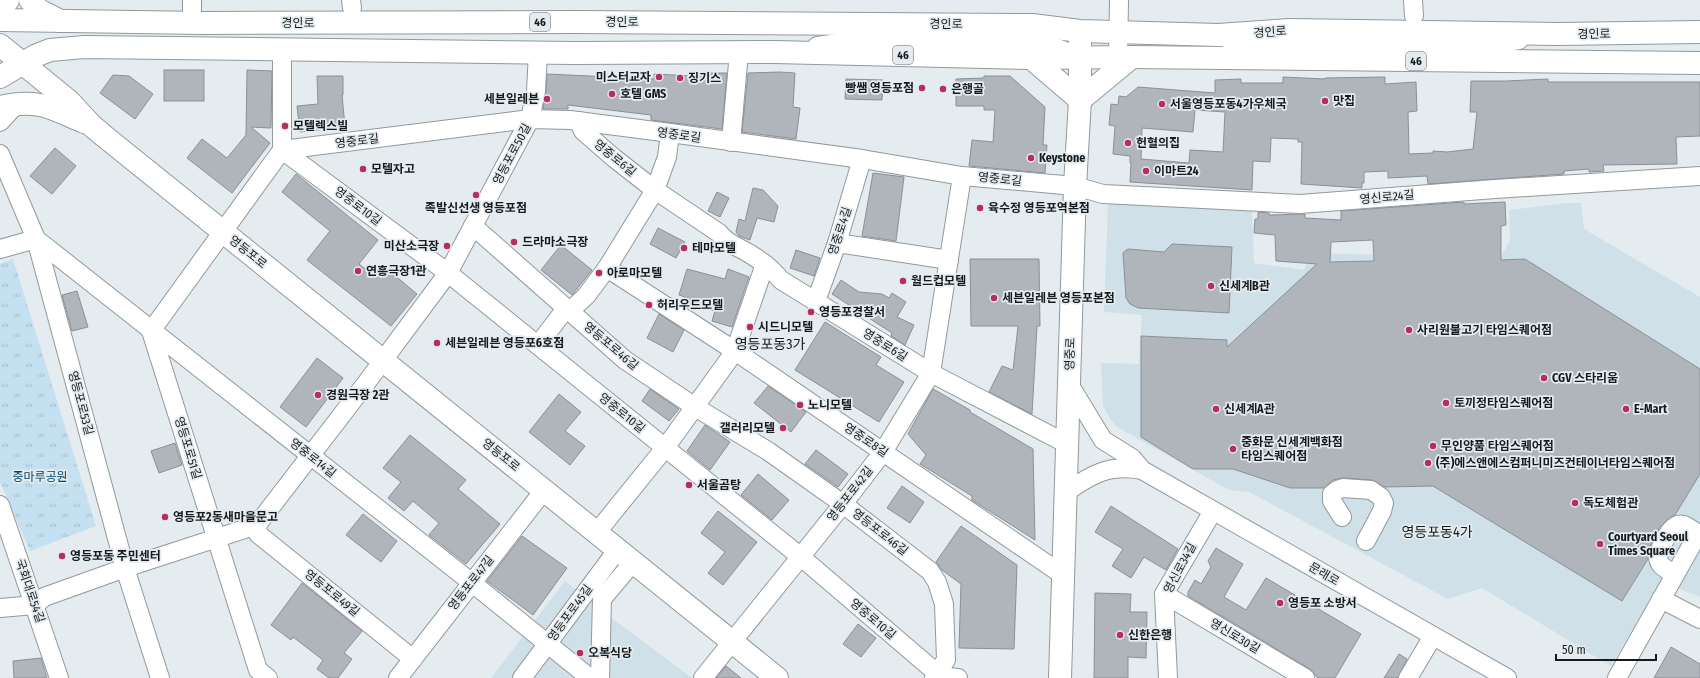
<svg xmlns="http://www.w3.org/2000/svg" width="1700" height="678" viewBox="0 0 1700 678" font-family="'Fira Sans Condensed','Noto Sans KR',sans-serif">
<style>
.built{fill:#d0e0e8}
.park{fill:url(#park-tufts)}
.building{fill:#b0b5bb;stroke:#8b8f96;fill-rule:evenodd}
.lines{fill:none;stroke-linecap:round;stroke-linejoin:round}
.minor-casing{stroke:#91999d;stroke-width:20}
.major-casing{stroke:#91999d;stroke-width:24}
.minor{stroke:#fff;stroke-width:18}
.major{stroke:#fff;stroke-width:22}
.poi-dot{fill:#b92c60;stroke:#e4ecf0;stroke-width:1.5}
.labels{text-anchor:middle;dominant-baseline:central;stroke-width:3.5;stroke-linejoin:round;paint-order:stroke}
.shield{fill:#e4ecf0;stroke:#54595c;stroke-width:1}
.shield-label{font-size:11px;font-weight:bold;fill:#171a1c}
.street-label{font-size:12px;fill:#171a1c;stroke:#e4ecf0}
.poi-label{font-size:12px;font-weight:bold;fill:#171a1c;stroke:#e4ecf0;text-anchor:start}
.park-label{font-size:12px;fill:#004761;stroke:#e4ecf0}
.quarter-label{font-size:14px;fill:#171a1c;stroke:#e4ecf0}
</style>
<defs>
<pattern id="park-tufts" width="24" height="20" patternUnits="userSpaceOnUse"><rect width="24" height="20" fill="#c5e1f1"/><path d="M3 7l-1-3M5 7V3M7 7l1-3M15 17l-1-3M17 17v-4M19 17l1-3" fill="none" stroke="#a8c0ce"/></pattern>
</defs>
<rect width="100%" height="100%" fill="#e4ecf0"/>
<g class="built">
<polygon points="1108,200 1252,208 1254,263 1304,270 1311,253 1500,258 1510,241 1509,210 1567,203 1581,203 1584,229 1700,297 1700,597 1661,581 1611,666 1482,588 1448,599 1249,492 1229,490 1117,427 1111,420 1103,406 1101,363 1139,364 1142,315 1104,312"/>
<polygon points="565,581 609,616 692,678 491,678"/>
</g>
<polygon class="park" points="13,259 96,526 30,551 0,482 0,264"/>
<g class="building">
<rect x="164" y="70" width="40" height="31"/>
<polygon points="247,70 272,71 271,128 251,127 270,143 232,193 187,158 202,139 227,158 246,135"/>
<polygon points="780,72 795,73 793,107 800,108 796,139 742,132 748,73"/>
<polygon points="693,73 727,73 722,129 651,120 651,115 568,105 568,109 543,109 546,92 547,74 654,79 654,74 692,76"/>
<polygon points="113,75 129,76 153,94 135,119 100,93"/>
<polygon points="317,76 343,76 343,95 342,95 345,127 300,132 297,106 318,104"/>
<polygon points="984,76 1010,76 1045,107 1043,145 1047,145 1045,173 969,166 972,140 993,142 995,110 984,110 984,106 956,106 956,79 984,78"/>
<path d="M 1283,77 L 1325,79 L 1325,78 L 1385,77 L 1385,84 L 1416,82 L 1417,111 L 1408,112 L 1409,154 L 1433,153 L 1433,151 L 1447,152 L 1473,149 L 1477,112 L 1470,112 L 1471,81 L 1506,81 L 1548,79 L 1548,82 L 1700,82 L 1700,136 L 1676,137 L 1677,164 L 1603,165 L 1604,171 L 1589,172 L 1589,169 L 1564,171 L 1564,174 L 1428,184 L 1427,176 L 1388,178 L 1388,171 L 1364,172 L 1364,183 L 1362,183 L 1362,188 L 1301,184 L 1302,142 L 1298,142 L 1298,139 L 1271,138 L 1270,162 L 1253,161 L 1252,190 L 1130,182 L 1131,163 L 1130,163 L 1130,156 L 1113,154 L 1115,126 L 1109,125 L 1111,104 L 1118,105 L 1119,96 L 1126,97 L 1138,87 L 1215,93 L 1215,80 L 1241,79 L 1241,83 L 1283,83 ZM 1195,110 L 1225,112 L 1223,152 L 1190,150 L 1189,163 L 1141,159 L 1142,128 L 1193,132 Z"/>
<polygon points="846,79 883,80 882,100 845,99"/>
<polygon points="55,148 76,166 52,194 30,176"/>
<polygon points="873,173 904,177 896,241 862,236"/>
<polygon points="296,174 378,240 359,264 377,278 386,268 417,294 391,326 307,260 330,231 282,192"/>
<polygon points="753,188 763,190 778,206 774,222 757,218 750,240 739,236 736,232 739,219 745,221"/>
<polygon points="717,192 729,198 720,217 708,211"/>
<path d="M 1464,202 L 1464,204 L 1505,202 L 1506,225 L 1501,226 L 1501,260 L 1525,259 L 1700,369 L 1700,474 L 1675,515 L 1668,519 L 1658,530 L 1649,549 L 1648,559 L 1622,601 L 1433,486 L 1385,487 L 1372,480 L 1343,478 L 1333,480 L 1324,488 L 1290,488 L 1233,469 L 1193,469 L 1141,437 L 1141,336 L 1227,340 L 1227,347 L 1317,264 L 1276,261 L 1275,235 L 1254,233 L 1255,219 L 1258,219 L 1258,212 L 1269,213 L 1269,215 L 1305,214 L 1305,218 L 1341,220 L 1341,211 ZM 1373,240 L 1374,261 L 1330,262 L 1331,242 Z"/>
<polygon points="658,228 685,242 676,258 650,244"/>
<polygon points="1172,244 1232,247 1229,313 1138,308 1130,304 1126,298 1123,253 1125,251 1128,249 1164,252"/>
<polygon points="561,245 592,270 572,295 541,270"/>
<polygon points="796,250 820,258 814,276 790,268"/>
<polygon points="970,259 1039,259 1040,326 1037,326 1032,414 989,392 1002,366 1013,370 1018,326 971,326"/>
<polygon points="687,269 725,279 728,269 749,277 732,327 712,321 715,311 687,303 688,298 679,295"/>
<polygon points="841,280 859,292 882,294 889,298 892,293 906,302 897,317 914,325 905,345 891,336 892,333 832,294"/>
<polygon points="77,291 88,327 72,331 62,295"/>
<polygon points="659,314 684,330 673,352 647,338"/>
<polygon points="825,322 881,357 876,365 904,382 879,422 795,370"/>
<polygon points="317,358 343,378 306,427 280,407"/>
<polygon points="768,386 806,412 791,432 754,403"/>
<polygon points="650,389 679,409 669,421 642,401"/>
<polygon points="933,389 970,410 970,412 1033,449 1035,540 972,500 972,496 920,464 926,455 908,434"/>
<polygon points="559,394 581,412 565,431 585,446 570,465 529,432"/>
<polygon points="705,425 730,442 710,470 687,451"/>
<polygon points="410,435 466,480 458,489 500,524 466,564 429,535 439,523 413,501 404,511 388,498 401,482 383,468"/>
<polygon points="175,443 182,465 159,473 151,451"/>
<polygon points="816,450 848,474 838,487 805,464"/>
<polygon points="758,474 789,500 772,520 741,495"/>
<polygon points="902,486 924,502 910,523 887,508"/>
<polygon points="1111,506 1178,549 1166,570 1144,557 1131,578 1112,566 1123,549 1095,532"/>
<polygon points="718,511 757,542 723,585 708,573 725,552 701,533"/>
<polygon points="363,514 397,541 381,562 346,535"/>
<polygon points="961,526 1017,565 1014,649 959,648 961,584 942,570 936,562"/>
<polygon points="522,536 567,568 533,615 487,581"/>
<polygon points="1216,548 1243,564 1224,597 1246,610 1266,578 1361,634 1335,678 1318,678 1310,669 1188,596 1188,592 1195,580 1201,584 1211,567 1208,561"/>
<polygon points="302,583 362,631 344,653 352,659 338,678 329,678 317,669 323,660 293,637 291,640 271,625"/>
<polygon points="1095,593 1131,594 1130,612 1147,612 1146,658 1128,657 1128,678 1094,678"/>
<polygon points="858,624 876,638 861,657 843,644"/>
<polygon points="1671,647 1700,664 1700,678 1654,678"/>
<polygon points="1399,654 1407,659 1398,678 1384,678"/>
<polygon points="41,658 47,678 14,678 13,661"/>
<polygon points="726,666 741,678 716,678"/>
</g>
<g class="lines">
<defs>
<g id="minor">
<polyline points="351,0 352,8"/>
<polyline points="1413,0 1414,16"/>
<polyline points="192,23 192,0"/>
<polyline points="1222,37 1255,47 1307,48 1469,48 1519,40"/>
<polyline points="817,46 882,37 1032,39 1076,55"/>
<polyline points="1118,58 1119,0"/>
<path d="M 579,121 L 583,131 L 614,158 L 655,190 L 719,233 C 727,244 739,247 750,254 C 762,261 772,269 781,280 L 931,373 L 1067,444"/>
<polyline points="0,122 12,109 21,103"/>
<polyline points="731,142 739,52"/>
<polyline points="282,150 530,119 570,120 670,133 862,159 962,176 1075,186 1103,194 1300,204 1495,189 1700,176"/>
<polyline points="282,150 448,273 801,557 938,674 948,677 958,678"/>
<polyline points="282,150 282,49"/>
<polyline points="0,154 36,239 125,568 160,678"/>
<polyline points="473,226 625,360 695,407 768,451 843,504 930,571 937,582 944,604 946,660 934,678"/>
<polyline points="837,243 949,260"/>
<polyline points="0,249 36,239 471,582 590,678"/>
<polyline points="607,268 735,351 1063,575"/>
<polyline points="816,301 837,243 862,159"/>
<polyline points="538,345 564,311 573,308 586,296 607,268 655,190 667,157 670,133"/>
<polyline points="1069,384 1103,440 1132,458 1142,470 1507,678"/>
<path d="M 1065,493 C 1092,474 1109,464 1142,470"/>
<polyline points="0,505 59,678"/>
<polyline points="1342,517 1332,501 1332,494 1337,490 1343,488 1371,490 1381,497 1384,503 1382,511 1366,541"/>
<polyline points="257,525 258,534 413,659"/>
<polyline points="597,532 665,448 735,351 765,264"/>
<polyline points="1164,594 1305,678"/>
<polyline points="1661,599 1700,619"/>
<polyline points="0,608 35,605 44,597 125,568 257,525 364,386 448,273 530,119 536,91 538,52"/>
<polyline points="268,678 258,670 151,331 282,150"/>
<polyline points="398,678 545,489"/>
<polyline points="522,678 618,549"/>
<polyline points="600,678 602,599 634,561"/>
<polyline points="703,678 843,504 883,452 931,373 962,176"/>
<polyline points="1168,678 1164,594 1213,511"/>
<polyline points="1408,678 1433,636"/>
<path d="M 1617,678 L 1698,534 C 1694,531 1689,527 1684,525 C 1670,521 1663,545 1658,554 C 1657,566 1666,569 1675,574"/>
</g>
<g id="major">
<polyline points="30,0 39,10 60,21"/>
<polyline points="0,11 8,0"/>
<polyline points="0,20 203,23 575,22 1032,25 1080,31 1218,35 1290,30 1557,34 1700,32"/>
<polyline points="0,45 69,101 91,125 104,136 777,678"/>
<polyline points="1031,58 1080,100"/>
<polyline points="0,77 35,56 50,50 84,47 575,53 774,52 1031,58 1132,57 1700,63"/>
<polyline points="1080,100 1132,57"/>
<path d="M 0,107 C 37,98 51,108 84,122"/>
<polyline points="1060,678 1075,186 1080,100 1080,42"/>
</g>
</defs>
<use href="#minor" class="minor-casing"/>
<use href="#major" class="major-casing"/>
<use href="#minor" class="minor"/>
<use href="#major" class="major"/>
</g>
<g class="poi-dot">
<circle cx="659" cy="77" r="4"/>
<circle cx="680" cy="78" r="4"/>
<circle cx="922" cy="88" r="4"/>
<circle cx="943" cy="89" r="4"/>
<circle cx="612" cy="94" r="4"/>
<circle cx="547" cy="99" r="4"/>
<circle cx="1325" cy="101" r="4"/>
<circle cx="1162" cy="104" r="4"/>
<circle cx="285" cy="126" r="4"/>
<circle cx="1128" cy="143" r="4"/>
<circle cx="1031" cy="158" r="4"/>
<circle cx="363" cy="169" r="4"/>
<circle cx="1146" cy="171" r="4"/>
<circle cx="476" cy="195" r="4"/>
<circle cx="980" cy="208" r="4"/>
<circle cx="514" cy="242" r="4"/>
<circle cx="447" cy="246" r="4"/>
<circle cx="684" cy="248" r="4"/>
<circle cx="358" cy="271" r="4"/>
<circle cx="599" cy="273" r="4"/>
<circle cx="903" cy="281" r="4"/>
<circle cx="1211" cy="286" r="4"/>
<circle cx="994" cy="298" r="4"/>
<circle cx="649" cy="305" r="4"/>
<circle cx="811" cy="312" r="4"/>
<circle cx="750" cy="327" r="4"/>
<circle cx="1409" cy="330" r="4"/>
<circle cx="437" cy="343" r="4"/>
<circle cx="1544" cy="378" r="4"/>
<circle cx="318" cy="395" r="4"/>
<circle cx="1446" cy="403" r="4"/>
<circle cx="800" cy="405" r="4"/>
<circle cx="1216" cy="409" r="4"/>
<circle cx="1626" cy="409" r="4"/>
<circle cx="783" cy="428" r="4"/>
<circle cx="1433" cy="446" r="4"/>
<circle cx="1233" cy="449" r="4"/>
<circle cx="1428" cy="463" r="4"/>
<circle cx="689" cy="485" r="4"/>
<circle cx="1575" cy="503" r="4"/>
<circle cx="165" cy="517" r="4"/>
<circle cx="1600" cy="544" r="4"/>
<circle cx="62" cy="556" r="4"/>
<circle cx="1280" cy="603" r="4"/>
<circle cx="1120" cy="635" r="4"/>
<circle cx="580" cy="653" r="4"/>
</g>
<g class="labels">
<g class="shield">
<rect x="530" y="13" width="20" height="18" rx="3"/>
<rect x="893" y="46" width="20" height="18" rx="3"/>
<rect x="1406" y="52" width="20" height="18" rx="3"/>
</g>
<g class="shield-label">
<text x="540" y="22">46</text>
<text x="903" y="55">46</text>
<text x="1416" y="61">46</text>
</g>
<g class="street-label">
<text x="622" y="22">경인로</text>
<text x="298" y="23">경인로</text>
<text x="946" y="24">경인로</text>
<text transform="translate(1270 32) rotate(-4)">경인로</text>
<text transform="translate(1594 34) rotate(-1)">경인로</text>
<text transform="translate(679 135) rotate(8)">영중로길</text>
<text transform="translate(357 141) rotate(-7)">영중로길</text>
<text transform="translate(512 154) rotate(-62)">영등포로50길</text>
<text transform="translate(615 158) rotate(39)">영중로6길</text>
<text transform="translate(1000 179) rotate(6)">영중로길</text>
<text transform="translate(1387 197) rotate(-5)">영신로24길</text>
<text transform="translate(358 206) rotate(37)">영중로10길</text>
<text transform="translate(840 231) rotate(-72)">영중로4길</text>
<text transform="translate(248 252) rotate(39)">영등포로</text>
<text transform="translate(885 345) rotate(32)">영중로6길</text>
<text transform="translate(611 346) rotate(40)">영등포로46길</text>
<text transform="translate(1070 354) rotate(-88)">영중로</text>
<text transform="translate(81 403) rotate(75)">영등포로53길</text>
<text transform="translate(622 413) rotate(39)">영중로10길</text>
<text transform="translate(866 440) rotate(34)">영중로8길</text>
<text transform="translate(188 448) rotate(73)">영등포로51길</text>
<text transform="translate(501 455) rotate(39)">영등포로</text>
<text transform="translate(313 458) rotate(38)">영중로14길</text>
<text transform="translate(850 494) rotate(-52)">영등포로42길</text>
<text transform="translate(880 532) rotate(38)">영등포로46길</text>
<text transform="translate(1180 568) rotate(-62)">영신로34길</text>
<text transform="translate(1324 574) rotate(30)">문래로</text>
<text transform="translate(471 583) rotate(-52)">영등포로47길</text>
<text transform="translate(30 591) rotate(71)">국회대로54길</text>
<text transform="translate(332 593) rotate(39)">영등포로49길</text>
<text transform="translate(570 613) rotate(-54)">영등포로45길</text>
<text transform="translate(873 619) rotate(40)">영중로10길</text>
<text transform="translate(1235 636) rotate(31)">영신로30길</text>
</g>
<g class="poi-label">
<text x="651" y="77" text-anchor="end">미스터교자</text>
<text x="688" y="78">징기스</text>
<text x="914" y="88" text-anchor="end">빵쌤 영등포점</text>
<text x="951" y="89">은행골</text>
<text x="620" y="94">호텔 GMS</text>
<text x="539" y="99" text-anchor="end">세븐일레븐</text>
<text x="1333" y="101">맛집</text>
<text x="1170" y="104">서울영등포동4가우체국</text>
<text x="293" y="126">모텔렉스빌</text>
<text x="1136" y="143">헌혈의집</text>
<text x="1039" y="158">Keystone</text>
<text x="371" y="169">모텔자고</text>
<text x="1154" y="171">이마트24</text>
<text x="476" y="208" text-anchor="middle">족발신선생 영등포점</text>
<text x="988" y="208">육수정 영등포역본점</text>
<text x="522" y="242">드라마소극장</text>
<text x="439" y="246" text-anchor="end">미산소극장</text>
<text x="692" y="248">테마모텔</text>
<text x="366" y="271">연흥극장1관</text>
<text x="607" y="273">아로마모텔</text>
<text x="911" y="281">월드컵모텔</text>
<text x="1219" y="286">신세계B관</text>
<text x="1002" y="298">세븐일레븐 영등포본점</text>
<text x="657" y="305">허리우드모텔</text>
<text x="819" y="312">영등포경찰서</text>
<text x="758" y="327">시드니모텔</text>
<text x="1417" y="330">사리원불고기 타임스퀘어점</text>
<text x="445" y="343">세븐일레븐 영등포6호점</text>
<text x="1552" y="378">CGV 스타리움</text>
<text x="326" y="395">경원극장 2관</text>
<text x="1454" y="403">토끼정타임스퀘어점</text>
<text x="808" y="405">노니모텔</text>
<text x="1224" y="409">신세계A관</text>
<text x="1634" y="409">E-Mart</text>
<text x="775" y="428" text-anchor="end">갤러리모텔</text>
<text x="1241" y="442">중화문 신세계백화점<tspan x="1241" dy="14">타임스퀘어점</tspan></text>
<text x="1441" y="446">무인양품 타임스퀘어점</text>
<text x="1436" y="463">(주)에스앤에스컴퍼니미즈컨테이너타임스퀘어점</text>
<text x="697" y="485">서울곰탕</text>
<text x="1583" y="503">독도체험관</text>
<text x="173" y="517">영등포2동새마을문고</text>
<text x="1608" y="537">Courtyard Seoul<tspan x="1608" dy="14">Times Square</tspan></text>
<text x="70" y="556">영등포동 주민센터</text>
<text x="1288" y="603">영등포 소방서</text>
<text x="1128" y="635">신한은행</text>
<text x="588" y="653">오복식당</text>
</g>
<g class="park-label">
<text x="40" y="477">중마루공원</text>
</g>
<g class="quarter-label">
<text x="770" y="344">영등포동3가</text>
<text x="1437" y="532">영등포동4가</text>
</g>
</g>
<path d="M1556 654v6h100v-6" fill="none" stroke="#171a1c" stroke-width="2"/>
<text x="1562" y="654" font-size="12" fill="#171a1c" stroke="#e4ecf0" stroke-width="3" paint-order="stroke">50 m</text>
</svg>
